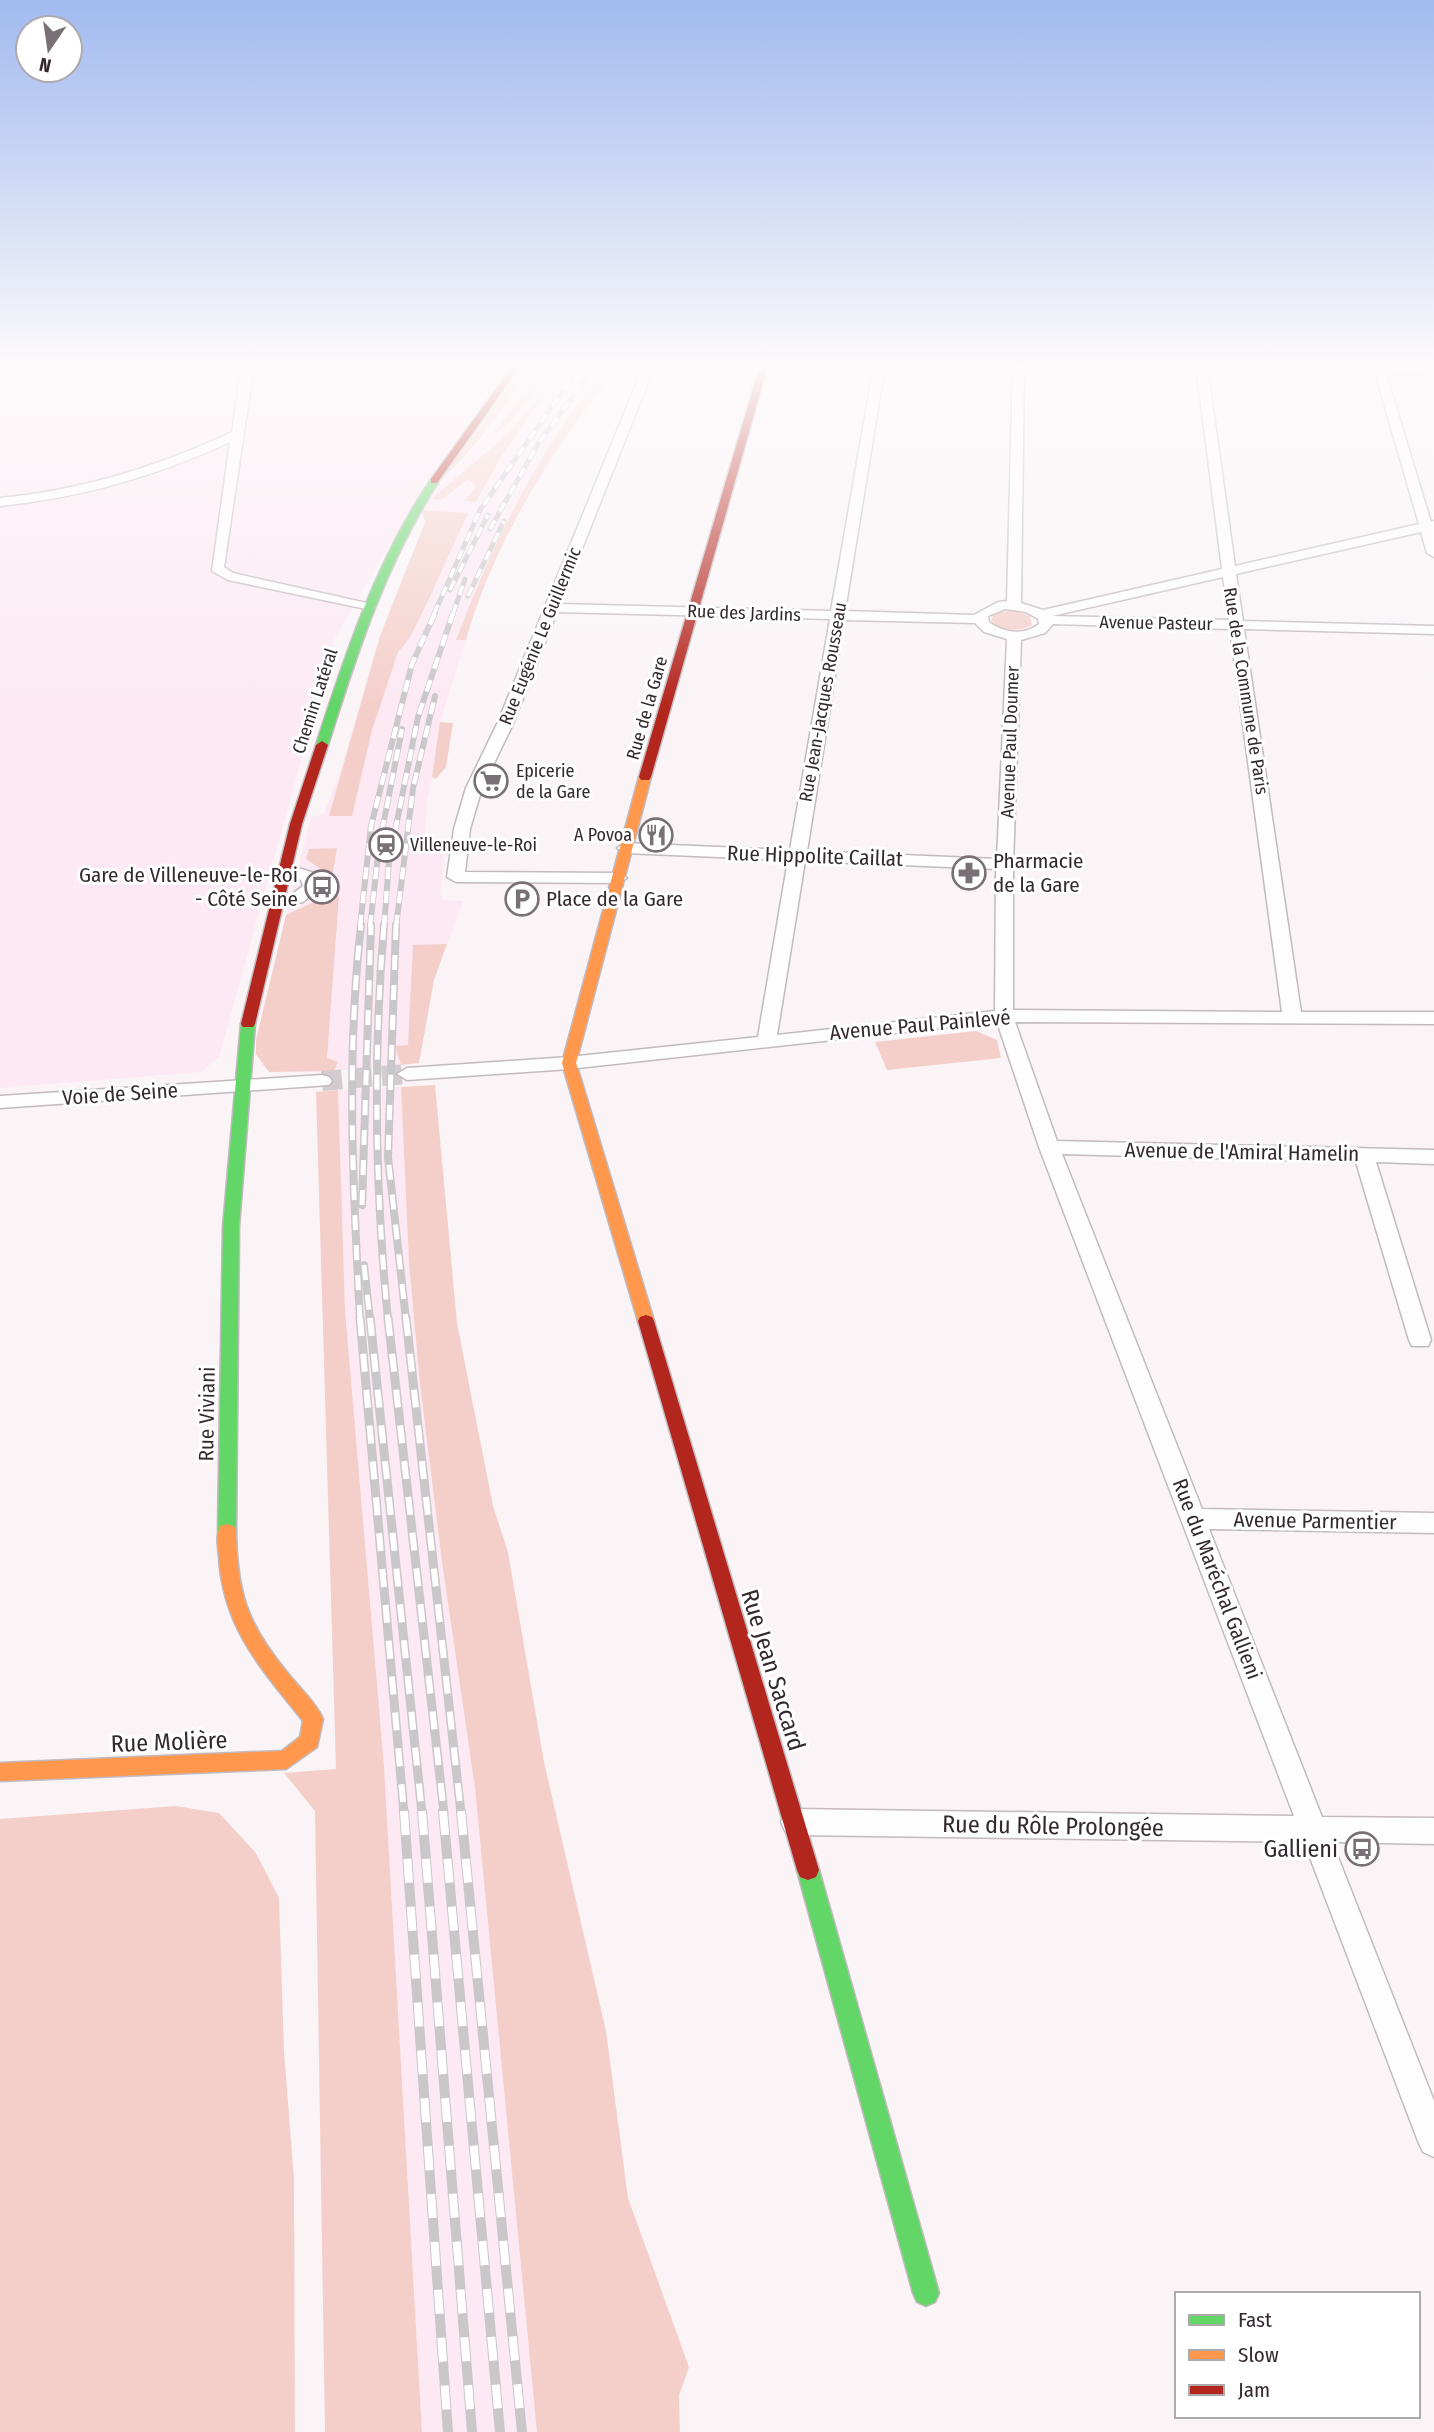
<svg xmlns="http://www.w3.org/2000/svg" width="1434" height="2432" viewBox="0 0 1434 2432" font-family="'Fira Sans Condensed',sans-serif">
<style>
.built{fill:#fce9f3}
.green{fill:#f4cfca}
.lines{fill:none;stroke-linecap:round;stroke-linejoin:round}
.street-tunnel{stroke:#d2cbcf;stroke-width:20;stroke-dasharray:20 10;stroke-linecap:butt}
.street-casing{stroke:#c2babe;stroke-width:3}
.fast-casing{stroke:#c2babe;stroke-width:3}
.slow-casing{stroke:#c2babe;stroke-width:3}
.jam-casing{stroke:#c2babe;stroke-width:3}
.street{fill:#fefdfe;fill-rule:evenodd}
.fast{fill:#63d668;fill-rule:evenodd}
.slow{fill:#ff974d;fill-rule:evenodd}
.jam{fill:#b3261e;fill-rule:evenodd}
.rail-far4-casing{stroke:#c9c7c8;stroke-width:5}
.rail-far3-casing{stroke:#c9c7c8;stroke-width:6}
.rail-far2-casing{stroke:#c9c7c8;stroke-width:8}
.rail-far1-casing{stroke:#c9c7c8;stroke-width:9}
.rail-casing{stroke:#c9c7c8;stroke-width:10}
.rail-far4{stroke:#fff;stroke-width:3.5;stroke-dasharray:10;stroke-linecap:butt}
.rail-far3{stroke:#fff;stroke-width:4.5;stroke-dasharray:12;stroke-linecap:butt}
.rail-far2{stroke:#fff;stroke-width:5;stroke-dasharray:15;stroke-linecap:butt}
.rail-far1{stroke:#fff;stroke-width:6;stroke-dasharray:18;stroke-linecap:butt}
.rail{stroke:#fff;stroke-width:8;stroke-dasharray:24;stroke-linecap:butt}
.labels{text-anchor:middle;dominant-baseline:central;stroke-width:6;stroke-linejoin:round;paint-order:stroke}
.far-street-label{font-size:18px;fill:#34292f;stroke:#fff}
.far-poi-label{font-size:18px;fill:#34292f;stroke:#fff;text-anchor:start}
.street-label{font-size:21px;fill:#34292f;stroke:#fff}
.poi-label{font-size:21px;fill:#34292f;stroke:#fff;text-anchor:start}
.near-street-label{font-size:24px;fill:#34292f;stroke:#fff}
.near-poi-label{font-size:24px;fill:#34292f;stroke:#fff;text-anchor:end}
</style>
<rect width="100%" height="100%" fill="#faf4f7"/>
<g class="built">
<polygon points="0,365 511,365 456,436 421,490 335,638 219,1057 201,1072 0,1088"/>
<polygon points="533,365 609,365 579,404 513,507 456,640 466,640 440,722 443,724 427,802 425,837 446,837 440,895 443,900 463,901 434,980 419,1063 334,1071 269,1072 262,1064 282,932 311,817 324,814 341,769 379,639 409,639 467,514 422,510 438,483 464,461 486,434"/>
<polygon points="401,1087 409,1263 420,1384 442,1562 475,1788 538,2432 422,2432 384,1766 345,1310 338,1090"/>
</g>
<g class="green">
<path d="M 533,365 C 502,410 479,445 438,483 L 523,366 Z"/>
<polygon points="543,365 555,365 511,421 493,435"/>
<path d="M 609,365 L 619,365 C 554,448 495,538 466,640 L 456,640 C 494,541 539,446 609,365 Z"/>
<polygon points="552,384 502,455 476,502 464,501 476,487 468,479 441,500 431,499 500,441"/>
<polygon points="422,510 468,513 428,601 409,639 398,652 372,730 352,816 329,816 380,636 425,522"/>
<path d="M 1013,610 L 1030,616 L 1032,625 C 1019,632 1001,632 991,620 L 995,613 Z"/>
<polygon points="440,722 453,723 446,767 436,779 432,777"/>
<polygon points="337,848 333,872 325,872 306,859 309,849"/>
<polygon points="339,896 327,1058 338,1062 334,1071 269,1072 256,1054 256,1040 286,915 325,897"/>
<polygon points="447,944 434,980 419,1063 401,1065 395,1046 408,1045 413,945"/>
<polygon points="976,1031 997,1040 1001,1058 887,1070 875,1042"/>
<polygon points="435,1085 457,1323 493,1506 508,1552 544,1762 606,2031 628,2198 689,2367 679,2396 680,2432 537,2432 475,1788 442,1562 420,1384 409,1263 401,1087"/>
<polygon points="338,1090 345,1310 384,1766 422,2432 325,2432 315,1811 284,1773 336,1769 316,1092"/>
<polygon points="176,1806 219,1813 256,1853 279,1898 284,2051 294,2179 295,2432 0,2432 0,1819"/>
</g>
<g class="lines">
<polyline class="street-tunnel" points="322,1081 407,1074"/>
<defs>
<g id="street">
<path d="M 242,365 L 254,365 L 224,567 L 233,573 L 371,604 L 371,610 L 228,580 L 212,571 L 230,442 C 157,476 81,498 0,506 L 0,498 C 82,490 157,467 232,432 Z"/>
<path d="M 644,365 L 655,365 L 560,604 L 831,611 L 874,365 L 885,365 L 845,611 L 974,615 L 998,602 L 1007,601 L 1013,365 L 1024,365 L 1021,603 L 1043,610 L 1222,569 L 1196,365 L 1207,365 L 1235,566 L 1419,524 L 1375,373 L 1254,368 L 1249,365 L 1383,365 L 1434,369 L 1434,375 L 1386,374 L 1431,522 L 1434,521 L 1434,557 L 1427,553 L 1421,532 L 1236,574 L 1243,621 L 1434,626 L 1434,634 L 1244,629 L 1301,1012 L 1434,1012 L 1434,1024 L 1015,1022 L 1057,1141 L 1434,1150 L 1434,1164 L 1376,1162 L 1431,1340 L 1428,1346 L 1412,1346 L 1409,1340 L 1356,1162 L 1062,1154 L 1202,1509 L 1434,1513 L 1434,1533 L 1209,1529 L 1322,1817 L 1434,1818 L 1434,1844 L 1332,1842 L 1434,2101 L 1434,2157 L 1423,2152 L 1418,2141 L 1304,1842 L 795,1835 L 785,1831 L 781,1822 L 785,1813 L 795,1809 L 1294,1816 L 1039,1147 L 997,1022 L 569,1069 L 407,1080 L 397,1074 L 407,1068 L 569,1057 L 758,1037 L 788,860 L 625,853 L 617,848 L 625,843 L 790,850 L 830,619 L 557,612 L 513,724 L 482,788 L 470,829 L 465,872 L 618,873 L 627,878 L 618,883 L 456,882 L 447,877 L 454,829 L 466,788 L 497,724 ZM 1223,577 L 1229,620 L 1052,616 ZM 1005,609 L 1026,612 L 1038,619 L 1039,624 C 1024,636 1004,633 989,622 L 988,616 ZM 844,620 L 975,623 L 984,632 L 1007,639 L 997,859 L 807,851 ZM 1053,624 L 1230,629 L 1282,1012 L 1013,1010 L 1013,864 L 1021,640 L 1045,633 ZM 805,861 L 996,869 L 995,1011 L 777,1035 Z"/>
<polygon points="286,864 314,873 321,886 303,902 271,907 268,903 271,899 291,895 303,886 301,880 278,869 280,865"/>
<polygon points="322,1075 329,1077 332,1081 329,1085 0,1108 0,1096"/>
</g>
<g id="fast">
<path d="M 431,479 L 439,481 C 386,563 357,653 328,745 L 326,747 L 318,747 L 316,745 C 346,652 376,561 431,479 Z"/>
<polygon points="248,1020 255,1024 239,1227 236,1531 234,1536 227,1538 220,1536 218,1531 223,1227 241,1024"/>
<polygon points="808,1860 816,1863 819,1870 939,2293 935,2302 926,2306 917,2302 913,2293 797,1870 800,1863"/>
</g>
<g id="slow">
<polygon points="645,773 651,777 576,1063 654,1321 652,1325 640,1325 638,1321 562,1063 639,777"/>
<path d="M 227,1524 L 234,1526 L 236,1531 C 237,1593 247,1623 286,1671 C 298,1687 315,1701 323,1719 L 317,1747 L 286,1769 L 0,1781 L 0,1763 L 282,1751 L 300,1737 L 303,1721 C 261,1668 223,1628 219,1557 C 218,1547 216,1535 220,1526 Z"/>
</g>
<g id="jam">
<polygon points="513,365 521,365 437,483 431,483 431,479"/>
<polygon points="760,365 768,365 651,777 649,780 641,780 639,777"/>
<polygon points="322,741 328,745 302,824 255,1024 253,1027 243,1027 241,1024 290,824 316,745"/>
<polygon points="646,1315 652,1317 654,1321 819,1870 816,1877 808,1880 800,1877 797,1870 638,1321 640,1317"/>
</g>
</defs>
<use href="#street" class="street-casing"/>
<use href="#fast" class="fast-casing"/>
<use href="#slow" class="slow-casing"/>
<use href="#jam" class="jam-casing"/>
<use href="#street" class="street"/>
<use href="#fast" class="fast"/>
<use href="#slow" class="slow"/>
<use href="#jam" class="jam"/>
<defs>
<g id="rail-far4">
<polyline points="490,529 538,444 596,365"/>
<polyline points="450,590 488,515"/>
<polyline points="468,596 504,521"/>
<polyline points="434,614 480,510 581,365"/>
<polyline points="453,614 465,579"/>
</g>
<g id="rail-far3">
<polyline points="360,927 371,826 412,664 435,613"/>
<polyline points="370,927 379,846 402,729"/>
<polyline points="384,927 389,861 418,717 453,613"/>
<polyline points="396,927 413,788 435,696"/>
</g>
<g id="rail-far2">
<path d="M 384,925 C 373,1056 375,1189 388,1320"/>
<polyline points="396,925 388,1157 406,1320"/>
<polyline points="362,1205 371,925"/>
<polyline points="364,1265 370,1320"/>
<path d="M 360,1320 C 353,1188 346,1057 361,925"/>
</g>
<g id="rail-far1">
<polyline points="360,1318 404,1813"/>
<polyline points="370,1318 422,1813"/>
<polyline points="388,1318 444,1813"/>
<polyline points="406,1318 461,1813"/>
</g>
<g id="rail">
<polyline points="404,1811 448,2432"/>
<polyline points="422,1811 472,2432"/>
<polyline points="443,1811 500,2432"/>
<polyline points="461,1811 522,2432"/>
</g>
</defs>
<use href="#rail-far4" class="rail-far4-casing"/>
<use href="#rail-far3" class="rail-far3-casing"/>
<use href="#rail-far2" class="rail-far2-casing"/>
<use href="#rail-far1" class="rail-far1-casing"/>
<use href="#rail" class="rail-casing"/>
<use href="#rail-far4" class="rail-far4"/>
<use href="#rail-far3" class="rail-far3"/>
<use href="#rail-far2" class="rail-far2"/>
<use href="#rail-far1" class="rail-far1"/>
<use href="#rail" class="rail"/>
</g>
<linearGradient id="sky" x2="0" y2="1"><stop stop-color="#a1baef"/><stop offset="0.52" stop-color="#fdfafb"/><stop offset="1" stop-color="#fdfafb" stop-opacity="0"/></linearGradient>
<rect width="1434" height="705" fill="url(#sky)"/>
<defs>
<symbol id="supermarket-ring" viewBox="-11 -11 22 22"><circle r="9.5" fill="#fff" stroke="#797075" stroke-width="1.5"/><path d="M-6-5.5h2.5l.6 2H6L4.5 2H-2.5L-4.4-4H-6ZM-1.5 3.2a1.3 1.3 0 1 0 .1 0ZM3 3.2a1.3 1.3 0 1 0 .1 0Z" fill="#797075"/></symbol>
<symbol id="restaurant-ring" viewBox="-11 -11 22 22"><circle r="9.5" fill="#fff" stroke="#797075" stroke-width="1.5"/><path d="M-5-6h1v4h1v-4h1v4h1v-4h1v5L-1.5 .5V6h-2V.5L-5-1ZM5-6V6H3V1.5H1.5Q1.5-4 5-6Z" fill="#797075"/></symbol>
<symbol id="station-ring" viewBox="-11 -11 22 22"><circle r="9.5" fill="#fff" stroke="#797075" stroke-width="1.5"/><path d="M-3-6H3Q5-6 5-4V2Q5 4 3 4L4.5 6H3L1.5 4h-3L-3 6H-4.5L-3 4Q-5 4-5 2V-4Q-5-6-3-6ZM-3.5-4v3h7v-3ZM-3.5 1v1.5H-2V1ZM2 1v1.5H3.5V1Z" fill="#797075"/></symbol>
<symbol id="pharmacy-ring" viewBox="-11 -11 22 22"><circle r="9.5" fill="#fff" stroke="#797075" stroke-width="1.5"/><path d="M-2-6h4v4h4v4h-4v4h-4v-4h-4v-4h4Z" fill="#797075"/></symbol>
<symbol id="bus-ring" viewBox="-11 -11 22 22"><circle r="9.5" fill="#fff" stroke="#797075" stroke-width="1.5"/><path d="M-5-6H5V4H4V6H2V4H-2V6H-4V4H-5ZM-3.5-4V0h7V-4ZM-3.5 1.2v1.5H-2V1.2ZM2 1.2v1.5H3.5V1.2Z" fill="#797075"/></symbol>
<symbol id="parking-ring" viewBox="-11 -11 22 22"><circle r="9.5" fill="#fff" stroke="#797075" stroke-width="1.5"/><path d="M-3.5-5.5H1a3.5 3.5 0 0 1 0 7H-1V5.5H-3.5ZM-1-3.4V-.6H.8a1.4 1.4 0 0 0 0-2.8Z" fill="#797075"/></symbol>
</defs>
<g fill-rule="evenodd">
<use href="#supermarket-ring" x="472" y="762" width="38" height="38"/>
<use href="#restaurant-ring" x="637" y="816" width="38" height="38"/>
<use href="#station-ring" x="367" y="826" width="38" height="38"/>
<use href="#pharmacy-ring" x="950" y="854" width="38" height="38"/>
<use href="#bus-ring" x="303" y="868" width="38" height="38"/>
<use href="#parking-ring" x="503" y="880" width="38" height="38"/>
<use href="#bus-ring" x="1343" y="1830" width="38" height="38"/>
</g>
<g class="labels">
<g class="far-street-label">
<text transform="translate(744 613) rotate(2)">Rue des Jardins</text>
<text transform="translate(1156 623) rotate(1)">Avenue Pasteur</text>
<text transform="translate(540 636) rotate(-68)">Rue Eugénie Le Guillermic</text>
<text transform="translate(1246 691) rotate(81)">Rue de la Commune de Paris</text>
<text transform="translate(315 701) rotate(-72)">Chemin Latéral</text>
<text transform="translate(823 702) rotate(-80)">Rue Jean-Jacques Rousseau</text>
<text transform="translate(647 708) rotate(-74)">Rue de la Gare</text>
<text transform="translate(1010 742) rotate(-88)">Avenue Paul Doumer</text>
</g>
<g class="far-poi-label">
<text x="516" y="771">Epicerie<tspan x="516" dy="21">de la Gare</tspan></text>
<text x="632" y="835" text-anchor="end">A Povoa</text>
<text x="410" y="845">Villeneuve-le-Roi</text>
</g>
<g class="street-label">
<text transform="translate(815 856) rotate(2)">Rue Hippolite Caillat</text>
<text transform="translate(920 1025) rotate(-5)">Avenue Paul Painlevé</text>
<text transform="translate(120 1094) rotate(-4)">Voie de Seine</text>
<text transform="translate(1242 1152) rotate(1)">Avenue de l'Amiral Hamelin</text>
<text transform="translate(207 1414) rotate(-89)">Rue Viviani</text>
<text transform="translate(1315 1521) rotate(1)">Avenue Parmentier</text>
<text transform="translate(1217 1579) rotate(69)">Rue du Maréchal Gallieni</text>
</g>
<g class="poi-label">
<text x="993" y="861">Pharmacie<tspan x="993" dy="24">de la Gare</tspan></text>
<text x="298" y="875" text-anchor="end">Gare de Villeneuve-le-Roi<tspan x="298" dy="24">- Côté Seine</tspan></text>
<text x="546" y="899">Place de la Gare</text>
</g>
<g class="near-street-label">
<text transform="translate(773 1670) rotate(73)">Rue Jean Saccard</text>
<text transform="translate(169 1742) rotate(-2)">Rue Molière</text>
<text transform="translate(1053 1826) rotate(1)">Rue du Rôle Prolongée</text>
</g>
<g class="near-poi-label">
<text x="1338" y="1849">Gallieni</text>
</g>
</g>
<rect x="1175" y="2292" width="245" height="126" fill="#ffffff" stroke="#aea9ac" stroke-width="2"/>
<rect x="1189" y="2315" width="35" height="10" fill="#63d668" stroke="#aea9ac" stroke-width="2"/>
<text x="1238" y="2327" font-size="21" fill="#34292f">Fast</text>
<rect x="1189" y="2350" width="35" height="10" fill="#ff974d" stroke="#aea9ac" stroke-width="2"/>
<text x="1238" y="2362" font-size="21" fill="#34292f">Slow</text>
<rect x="1189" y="2385" width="35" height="10" fill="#b3261e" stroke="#aea9ac" stroke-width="2"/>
<text x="1238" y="2397" font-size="21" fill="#34292f">Jam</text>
<g transform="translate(49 49) rotate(193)"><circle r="33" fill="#ffffff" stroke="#aea9ac" stroke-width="2"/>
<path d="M0-5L12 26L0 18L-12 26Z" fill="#797075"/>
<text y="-10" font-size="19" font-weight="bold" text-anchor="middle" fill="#34292f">N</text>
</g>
</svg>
